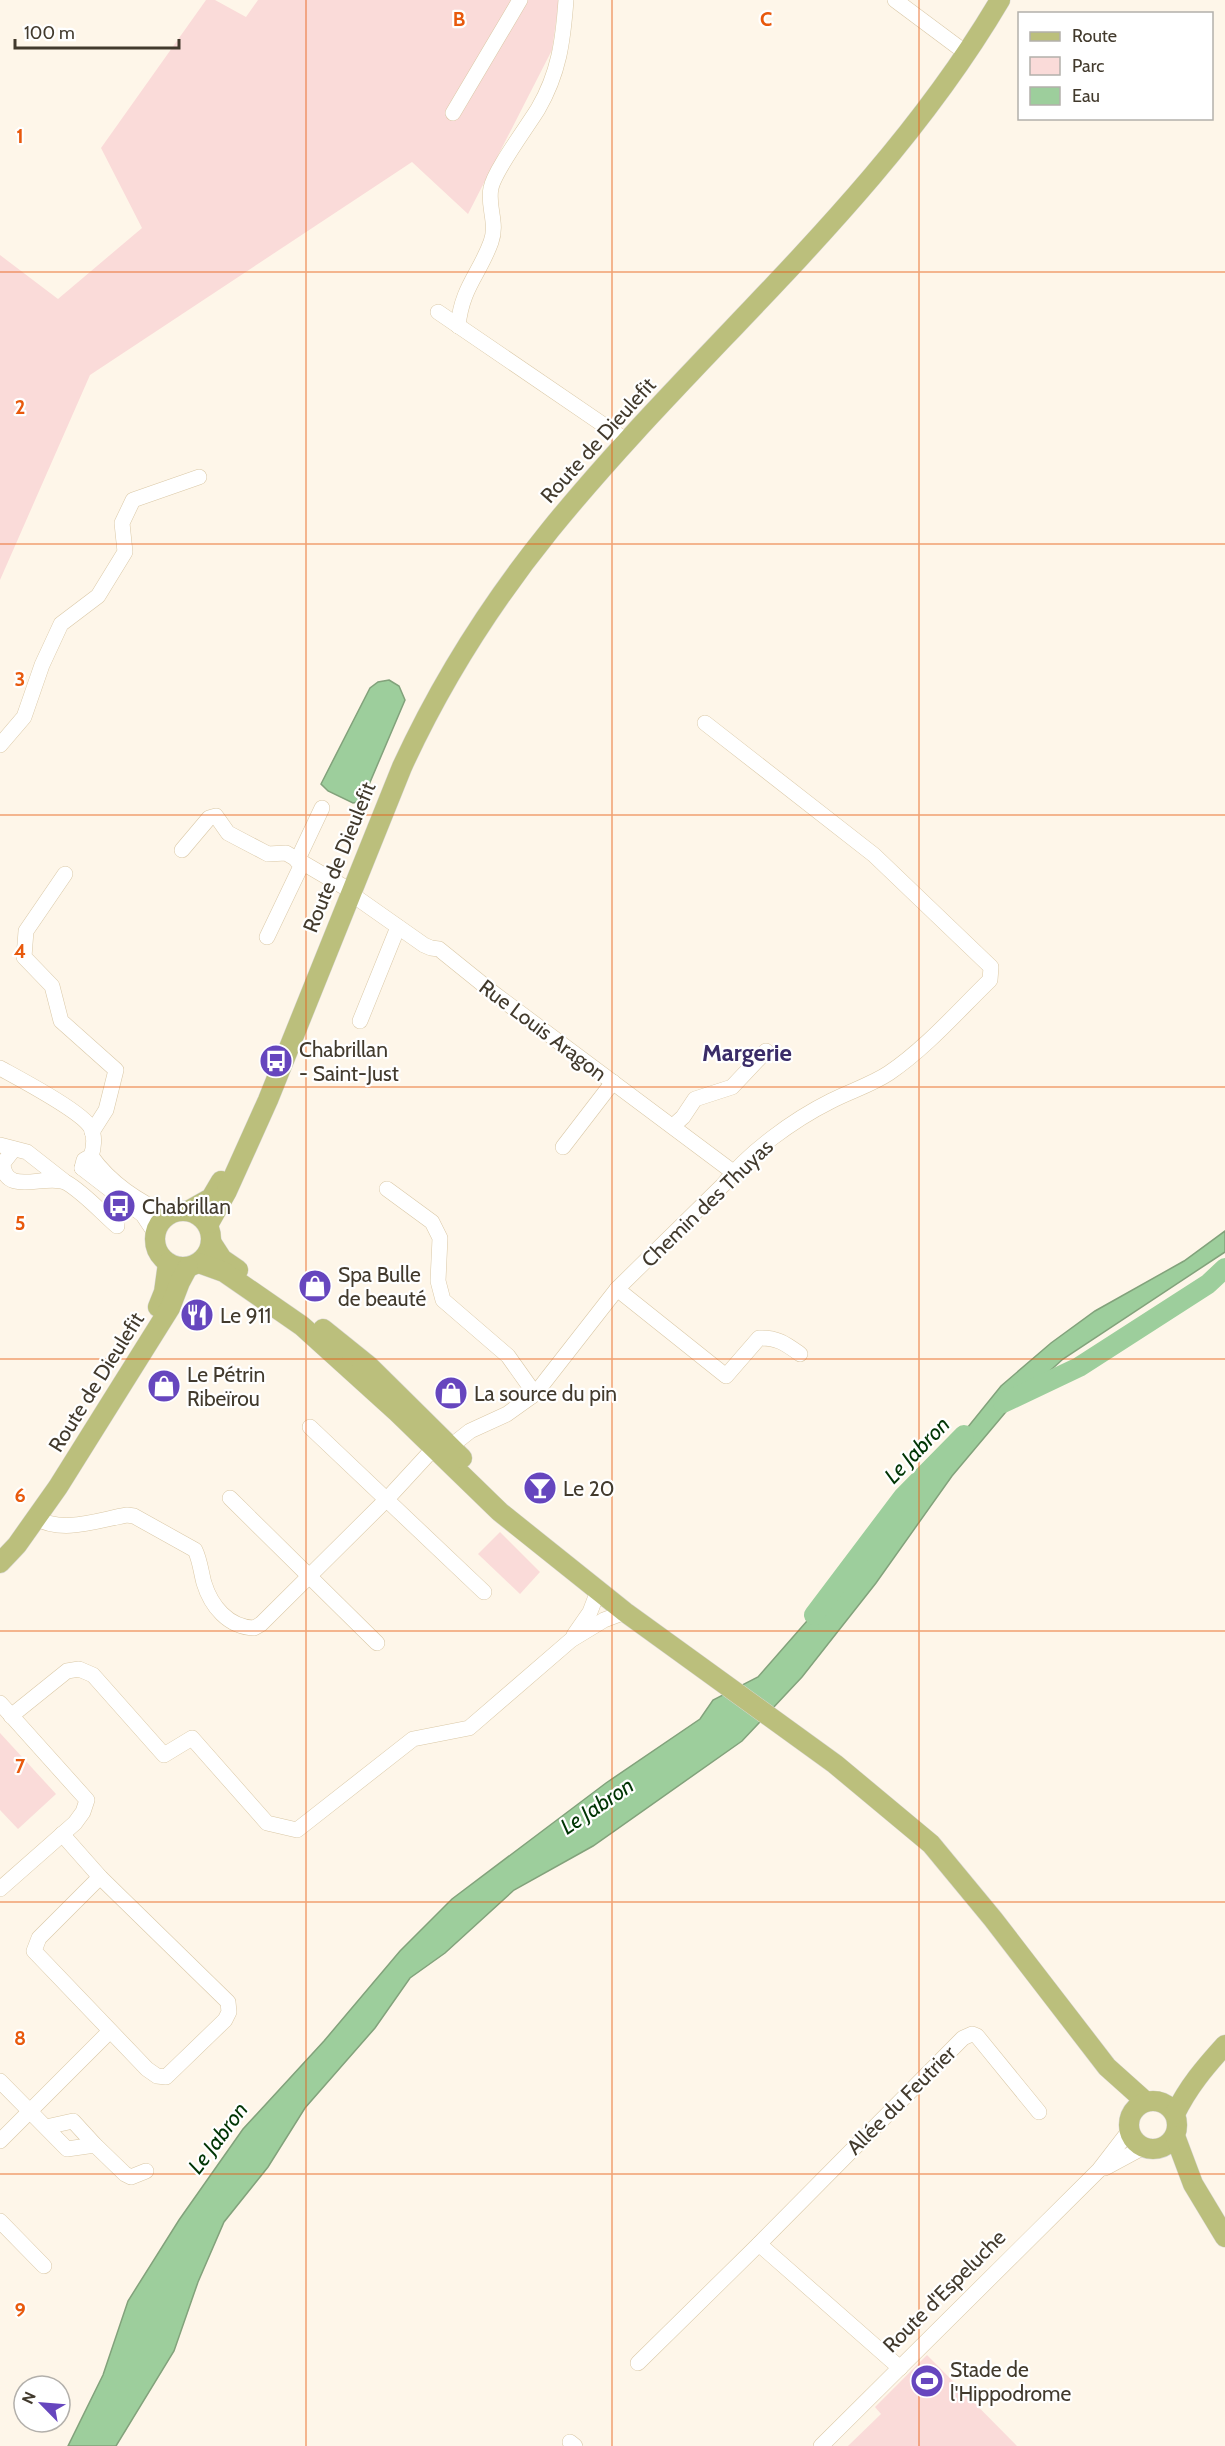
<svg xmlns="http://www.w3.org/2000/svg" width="1225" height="2446" viewBox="0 0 1225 2446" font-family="Cabin,sans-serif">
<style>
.green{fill:#fadbd9}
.water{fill:#9dce9c;stroke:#82a27b;stroke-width:1.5}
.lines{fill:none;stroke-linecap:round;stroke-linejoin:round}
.river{stroke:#9dce9c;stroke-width:20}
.minor-casing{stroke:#dac8a6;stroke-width:16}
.major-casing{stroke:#d9d8d5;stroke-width:21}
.minor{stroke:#fff;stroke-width:15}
.major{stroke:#bbbf7c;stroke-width:20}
.grid{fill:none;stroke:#e8590c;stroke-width:1.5;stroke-opacity:0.55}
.labels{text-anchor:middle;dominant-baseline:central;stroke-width:4.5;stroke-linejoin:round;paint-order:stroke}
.street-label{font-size:21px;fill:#423a2d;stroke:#fff}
.poi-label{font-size:21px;fill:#423a2d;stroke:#fff;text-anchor:start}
.water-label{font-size:22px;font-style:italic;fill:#003504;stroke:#fff}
.quarter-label{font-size:24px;font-weight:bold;fill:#3a2c68;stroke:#fff}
.grid-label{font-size:20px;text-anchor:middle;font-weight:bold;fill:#e8590c;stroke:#fff;stroke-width:4.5;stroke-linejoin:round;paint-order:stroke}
</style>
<rect width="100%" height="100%" fill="#fef6e9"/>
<g class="green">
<polygon points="206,0 215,0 246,17 258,0 559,0 552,50 468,214 412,162 90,375 0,580 0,255 58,299 142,228 101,148"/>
<polygon points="500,1532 540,1572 520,1594 478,1554"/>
<polygon points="0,1733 56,1794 18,1829 0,1810"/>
<polygon points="927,2355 1017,2446 848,2446 881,2414 875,2407"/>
</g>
<g class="water">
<polygon points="389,680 399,686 405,700 362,801 353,803 328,791 321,784 370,688 378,682"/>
<polygon points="1225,1231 1225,1252 1063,1359 1010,1407 952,1476 876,1583 802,1677 742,1741 593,1846 514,1890 445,1953 410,1978 375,2028 305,2108 268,2167 224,2222 198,2282 174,2351 116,2446 68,2446 103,2375 128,2301 179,2220 243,2129 324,2041 400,1951 452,1899 606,1783 700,1719 713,1700 758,1677 863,1557 1001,1386 1051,1343 1095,1311 1184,1261"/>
</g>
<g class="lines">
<g class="river">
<polyline points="1003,1403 1079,1367 1208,1284 1225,1268"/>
<polyline points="814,1615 903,1497 964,1435"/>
</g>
<defs>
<g id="minor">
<polyline points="895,0 966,53"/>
<polyline points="453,113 520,0"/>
<polyline points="438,312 627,441"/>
<path d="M 458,326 C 462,287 479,275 491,242 C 498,223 487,206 491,188 C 494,171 527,127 538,109 C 559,73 563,41 566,0"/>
<polyline points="0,745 24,717 42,665 61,624 98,596 125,552 122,523 133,500 199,477"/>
<polyline points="182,850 209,818 216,816 228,833 268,854 286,853 351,891"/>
<polyline points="297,861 322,808"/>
<polyline points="65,874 26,931 24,957 52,986 61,1021 116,1070 106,1110 92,1132"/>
<polyline points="350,893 424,945 431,948 439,949 496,995 733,1172"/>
<polyline points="267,937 302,864"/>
<polyline points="360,1021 398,927"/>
<path d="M 0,1068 C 18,1078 83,1112 91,1128 C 95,1136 94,1148 91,1156 L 84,1160 L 82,1168"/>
<polyline points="673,1126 683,1117 695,1099 732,1087 766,1051"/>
<polyline points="0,1145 27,1152 64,1181"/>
<polyline points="563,1147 613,1082"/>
<path d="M 14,1149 L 3,1163 C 4,1198 48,1172 67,1183 C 84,1193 102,1213 117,1226"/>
<path d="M 91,1156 C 111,1184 138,1201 168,1215"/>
<polyline points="82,1168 143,1215 155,1233"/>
<polyline points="387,1189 432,1222 440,1238 438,1281 443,1300 508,1356 535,1394"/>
<path d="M 617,1289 L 726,1376 L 759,1338 C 777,1337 786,1344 800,1354"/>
<polyline points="310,1427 484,1592"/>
<path d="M 442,1448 L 446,1450 L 470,1431 L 507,1414 L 535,1394 L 617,1289 L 723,1185 C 749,1152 793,1120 831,1101 C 850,1091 871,1085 889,1073 C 926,1048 958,1011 990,980 L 991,967 L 874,855 L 705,723"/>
<polyline points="230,1498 377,1643"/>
<path d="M 36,1518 C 63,1534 98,1520 127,1515 L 134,1516 L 195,1550 C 200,1560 201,1572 204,1583 C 211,1606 228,1627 254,1628 L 261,1624 L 387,1499 L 434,1448"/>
<polyline points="574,1635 590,1612 598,1591"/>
<polyline points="0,1703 87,1800 83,1812 75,1823 0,1889"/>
<polyline points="11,1716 67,1671 79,1669 93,1675 164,1755 192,1738 267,1823 297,1830 413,1739 469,1728 571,1640 604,1620 625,1612"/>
<polyline points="62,1834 100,1877"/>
<polygon points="100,1877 228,2002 229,2012 225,2020 166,2077 157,2076 147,2069 34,1951 39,1938"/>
<polyline points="0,2081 67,2149 95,2145 125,2174 131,2177 146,2171"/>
<polyline points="46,2127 73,2121 95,2145"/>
<polyline points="0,2141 110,2031"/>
<polyline points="1105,2168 1144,2147"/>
<polyline points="0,2221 44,2266"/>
<polyline points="759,2244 963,2038 972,2034 977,2036 1039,2112"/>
<polyline points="638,2363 759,2244 900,2368"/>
<polyline points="570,2442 575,2446"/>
<polyline points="821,2446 1099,2170 1129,2131"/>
</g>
<g id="major">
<circle cx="183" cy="1239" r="28"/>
<polyline points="188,1211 211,1198 221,1181"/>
<path d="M 208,1225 L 227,1191 L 268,1100 L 402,767 C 441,682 491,603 550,530 C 696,350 881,202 1000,0"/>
<polyline points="211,1242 222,1259 238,1270"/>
<polyline points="199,1263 224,1272 302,1326 397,1412 500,1512 625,1612 835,1764 931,1844 993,1919 1107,2067 1145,2101"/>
<polyline points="158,1307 164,1292 168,1263"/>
<polyline points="323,1329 369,1366 462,1458"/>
<polyline points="0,1563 17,1545 58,1487 170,1308 180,1282 188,1267"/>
<circle cx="1153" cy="2125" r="24"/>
<path d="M 1175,2114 C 1188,2087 1205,2067 1225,2045"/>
<polyline points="1175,2136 1193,2184 1225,2237"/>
</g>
</defs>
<use href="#minor" class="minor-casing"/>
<use href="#major" class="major-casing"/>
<use href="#minor" class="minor"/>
<use href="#major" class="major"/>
</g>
<path class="grid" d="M 306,0 L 306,2446M 612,0 L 612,2446M 919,0 L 919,2446M 0,272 L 1225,272M 0,544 L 1225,544M 0,815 L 1225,815M 0,1087 L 1225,1087M 0,1359 L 1225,1359M 0,1631 L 1225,1631M 0,1902 L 1225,1902M 0,2174 L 1225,2174"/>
<defs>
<symbol id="bus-disc" viewBox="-11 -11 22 22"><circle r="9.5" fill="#6646be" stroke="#fff"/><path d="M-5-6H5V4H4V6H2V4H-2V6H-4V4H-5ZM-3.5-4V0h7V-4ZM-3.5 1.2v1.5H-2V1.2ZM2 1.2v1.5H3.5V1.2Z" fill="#fff"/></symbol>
<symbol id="shop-disc" viewBox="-11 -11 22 22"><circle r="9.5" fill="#6646be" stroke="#fff"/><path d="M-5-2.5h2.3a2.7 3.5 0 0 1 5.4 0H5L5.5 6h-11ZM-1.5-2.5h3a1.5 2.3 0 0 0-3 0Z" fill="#fff"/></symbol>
<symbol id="restaurant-disc" viewBox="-11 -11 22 22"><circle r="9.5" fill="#6646be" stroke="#fff"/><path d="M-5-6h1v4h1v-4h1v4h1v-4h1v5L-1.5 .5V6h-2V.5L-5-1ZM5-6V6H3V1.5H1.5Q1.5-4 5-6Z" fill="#fff"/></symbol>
<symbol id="bar-disc" viewBox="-11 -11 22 22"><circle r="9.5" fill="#6646be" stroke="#fff"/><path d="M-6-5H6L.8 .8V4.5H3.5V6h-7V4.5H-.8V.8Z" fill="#fff"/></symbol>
<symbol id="stadium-disc" viewBox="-11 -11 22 22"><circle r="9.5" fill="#6646be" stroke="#fff"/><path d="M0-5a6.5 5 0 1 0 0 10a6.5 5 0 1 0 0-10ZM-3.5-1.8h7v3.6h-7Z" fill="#fff"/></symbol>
</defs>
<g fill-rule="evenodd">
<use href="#bus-disc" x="257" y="1042" width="38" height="38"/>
<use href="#bus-disc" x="100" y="1187" width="38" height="38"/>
<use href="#shop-disc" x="296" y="1267" width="38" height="38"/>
<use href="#restaurant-disc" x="178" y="1296" width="38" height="38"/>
<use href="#shop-disc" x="145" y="1367" width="38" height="38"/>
<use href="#shop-disc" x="432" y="1374" width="38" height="38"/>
<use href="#bar-disc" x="521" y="1469" width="38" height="38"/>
<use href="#stadium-disc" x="908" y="2362" width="38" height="38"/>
</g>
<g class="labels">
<g class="street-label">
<text transform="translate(598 440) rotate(-48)">Route de Dieulefit</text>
<text transform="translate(339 857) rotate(-68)">Route de Dieulefit</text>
<text transform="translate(543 1030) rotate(37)">Rue Louis Aragon</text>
<text transform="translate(707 1203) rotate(-44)">Chemin des Thuyas</text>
<text transform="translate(96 1382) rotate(-58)">Route de Dieulefit</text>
<text transform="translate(901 2100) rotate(-45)">Allée du Feutrier</text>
<text transform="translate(944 2291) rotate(-45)">Route d'Espeluche</text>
</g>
<g class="poi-label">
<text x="299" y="1049">Chabrillan<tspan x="299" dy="24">- Saint-Just</tspan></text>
<text x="142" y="1206">Chabrillan</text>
<text x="338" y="1274">Spa Bulle<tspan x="338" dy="24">de beauté</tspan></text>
<text x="220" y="1315">Le 911</text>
<text x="187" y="1374">Le Pétrin<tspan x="187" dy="24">Ribeïrou</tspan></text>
<text x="474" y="1393">La source du pin</text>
<text x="563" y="1488">Le 20</text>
<text x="950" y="2369">Stade de<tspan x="950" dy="24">l'Hippodrome</tspan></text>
</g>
<g class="water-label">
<text transform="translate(917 1450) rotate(-46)">Le Jabron</text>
<text transform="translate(597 1806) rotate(-34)">Le Jabron</text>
<text transform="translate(218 2138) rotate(-53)">Le Jabron</text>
</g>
<g class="quarter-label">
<text x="747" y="1052">Margerie</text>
</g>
</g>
<g class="grid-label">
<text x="459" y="26">B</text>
<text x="766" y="26">C</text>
<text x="20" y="143">1</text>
<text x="20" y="414">2</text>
<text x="20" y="686">3</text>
<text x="20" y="958">4</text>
<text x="20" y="1230">5</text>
<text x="20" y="1502">6</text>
<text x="20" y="1773">7</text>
<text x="20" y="2045">8</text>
<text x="20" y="2317">9</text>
</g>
<rect x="1018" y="12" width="195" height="108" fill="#ffffff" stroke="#b3b0ab" stroke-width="1.5"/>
<rect x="1030" y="32" width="30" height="9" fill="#bbbf7c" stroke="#b3b0ab" stroke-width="1.5"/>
<text x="1072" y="42" font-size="18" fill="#423a2d">Route</text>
<rect x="1030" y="57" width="30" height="18" fill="#fadbd9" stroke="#b3b0ab" stroke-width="1.5"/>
<text x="1072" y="72" font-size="18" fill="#423a2d">Parc</text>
<rect x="1030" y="87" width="30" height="18" fill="#9dce9c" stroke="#b3b0ab" stroke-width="1.5"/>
<text x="1072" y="102" font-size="18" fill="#423a2d">Eau</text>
<g transform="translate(42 2404) rotate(295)"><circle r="28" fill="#ffffff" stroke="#b3b0ab" stroke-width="1.5"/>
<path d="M0-4.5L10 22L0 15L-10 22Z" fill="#6646be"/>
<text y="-9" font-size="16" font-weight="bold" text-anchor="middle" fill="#423a2d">N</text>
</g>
<path d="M15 39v9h164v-9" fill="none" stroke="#423a2d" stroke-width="3"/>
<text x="24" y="39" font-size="18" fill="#423a2d" stroke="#ffffff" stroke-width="4.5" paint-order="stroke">100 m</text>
</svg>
